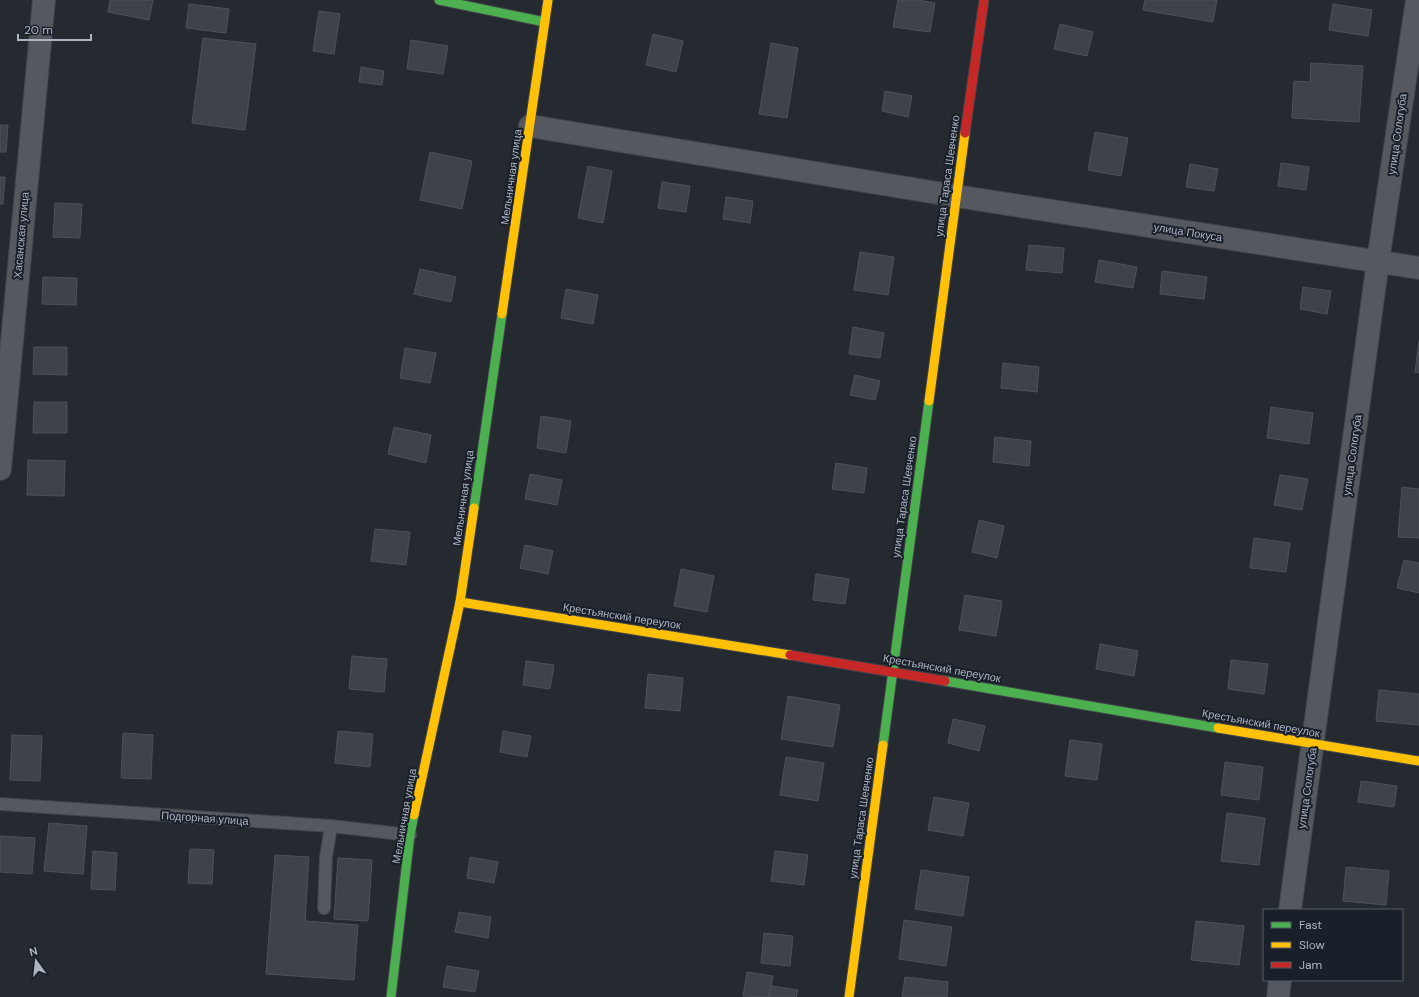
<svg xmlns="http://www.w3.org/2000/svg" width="1419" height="997" viewBox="0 0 1419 997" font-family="'DM Sans',sans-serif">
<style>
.building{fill:#3f4349;stroke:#4d5158}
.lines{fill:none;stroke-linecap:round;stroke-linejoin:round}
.lane-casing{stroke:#414449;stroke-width:14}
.street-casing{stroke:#414449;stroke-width:24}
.fast-casing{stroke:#414449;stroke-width:11}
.slow-casing{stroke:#414449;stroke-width:11}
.jam-casing{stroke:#414449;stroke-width:11}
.lane{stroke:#55585e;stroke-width:12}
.street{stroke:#55585e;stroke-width:22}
.fast{stroke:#4caf50;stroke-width:9}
.slow{stroke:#ffc107;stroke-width:9}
.jam{stroke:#c62828;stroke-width:9}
.labels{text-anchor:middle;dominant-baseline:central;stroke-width:4;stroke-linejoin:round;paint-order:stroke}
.street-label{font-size:11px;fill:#aeb5c2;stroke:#1a202a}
</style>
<rect width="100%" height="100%" fill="#252930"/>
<g class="building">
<polygon points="110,0 153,0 149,20 108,12"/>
<polygon points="898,0 918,0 935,3 930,32 893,27"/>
<polygon points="1145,0 1217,0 1213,22 1143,10"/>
<polygon points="189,4 229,9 226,33 186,28"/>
<polygon points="1333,4 1372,10 1368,36 1329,30"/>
<polygon points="319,11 340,14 334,54 313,51"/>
<polygon points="1060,24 1093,32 1087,56 1054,49"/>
<polygon points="653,34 683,41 676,72 646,65"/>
<polygon points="203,38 256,44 245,130 192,123"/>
<polygon points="411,40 448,46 443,74 407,69"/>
<polygon points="771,43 798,48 787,118 759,114"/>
<polygon points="1311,63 1363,66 1359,122 1292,118 1294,81 1310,82"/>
<polygon points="361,67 384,71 382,85 359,82"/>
<polygon points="885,91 912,96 908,117 882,111"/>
<polygon points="0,125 8,125 6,152 0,152"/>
<polygon points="1095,132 1128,138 1121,176 1088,170"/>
<polygon points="430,152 472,161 462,209 420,200"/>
<polygon points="1281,163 1309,167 1306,190 1278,186"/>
<polygon points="1190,164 1218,169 1214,191 1186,187"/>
<polygon points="588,166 612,171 603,223 578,218"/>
<polygon points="0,177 5,177 3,204 0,204"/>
<polygon points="662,182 690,186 686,212 658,208"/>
<polygon points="726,197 753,201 750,223 723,219"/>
<polygon points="55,203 82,204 80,238 53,237"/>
<polygon points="1029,245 1064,248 1062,273 1026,270"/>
<polygon points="860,252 894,257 888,295 854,290"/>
<polygon points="1099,260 1137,267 1133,288 1095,282"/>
<polygon points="420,269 456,277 451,302 414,294"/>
<polygon points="1162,271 1207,277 1204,299 1160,294"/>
<polygon points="43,277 77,278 76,305 42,304"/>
<polygon points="1303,287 1331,291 1327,314 1300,309"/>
<polygon points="566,289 598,295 593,324 561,318"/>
<polygon points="853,327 884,333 880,358 849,354"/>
<polygon points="1419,341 1419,373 1415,372"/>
<polygon points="34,347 67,347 67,375 33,374"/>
<polygon points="405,348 436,353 430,383 400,378"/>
<polygon points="1003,363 1039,367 1037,392 1001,388"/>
<polygon points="855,375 880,381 875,400 850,395"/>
<polygon points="34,402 67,402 67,433 33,433"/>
<polygon points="1271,407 1313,413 1309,444 1267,438"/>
<polygon points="541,416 571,421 566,453 537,448"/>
<polygon points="394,427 431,435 426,463 388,454"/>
<polygon points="995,437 1031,441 1029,466 993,462"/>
<polygon points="28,460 65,461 64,496 27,495"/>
<polygon points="836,463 867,468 864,493 832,489"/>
<polygon points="530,474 562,480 557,505 525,499"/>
<polygon points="1280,475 1308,479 1302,510 1274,505"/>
<polygon points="1402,487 1419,489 1419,538 1398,537"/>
<polygon points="979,520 1004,526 997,558 972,552"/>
<polygon points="375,529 410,532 406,565 371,561"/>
<polygon points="1254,538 1290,543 1286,572 1250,568"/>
<polygon points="525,545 553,551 548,574 520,568"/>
<polygon points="1404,560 1419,563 1419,593 1397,588"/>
<polygon points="681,569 714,576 707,612 674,606"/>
<polygon points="816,574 849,579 845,604 813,600"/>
<polygon points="965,595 1002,601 996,636 959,630"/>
<polygon points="1100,644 1138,651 1134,676 1096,669"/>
<polygon points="352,656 387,659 384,692 349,689"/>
<polygon points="1231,660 1268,664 1264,694 1228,689"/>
<polygon points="526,661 554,665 550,689 523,685"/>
<polygon points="648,674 683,678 680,711 645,708"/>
<polygon points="1379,690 1419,694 1419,725 1376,721"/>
<polygon points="788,696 840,705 833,747 781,739"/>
<polygon points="953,719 985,726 979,751 948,743"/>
<polygon points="338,731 373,734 370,767 335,763"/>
<polygon points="503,731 531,736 527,757 500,752"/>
<polygon points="123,733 153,735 151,779 121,778"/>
<polygon points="12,735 42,736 40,781 10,780"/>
<polygon points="1070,740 1102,744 1097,780 1065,776"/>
<polygon points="786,757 824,763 818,801 780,795"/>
<polygon points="1225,762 1263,767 1259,800 1221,795"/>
<polygon points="1361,781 1397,786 1394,807 1358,802"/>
<polygon points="934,797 969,803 963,836 928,830"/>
<polygon points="1227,813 1265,818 1259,865 1221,861"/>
<polygon points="49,823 87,826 83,874 44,871"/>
<polygon points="0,836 35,838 32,874 0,872"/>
<polygon points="190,849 214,850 212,884 188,883"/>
<polygon points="93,851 117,853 115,890 91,889"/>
<polygon points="775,851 808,855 804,885 771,881"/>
<polygon points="275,855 309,857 305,921 358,925 354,980 266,974"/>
<polygon points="470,857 498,862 494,883 467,878"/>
<polygon points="338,858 372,860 368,921 334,919"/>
<polygon points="1346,867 1389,871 1386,905 1343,901"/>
<polygon points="921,870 969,877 963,916 915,909"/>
<polygon points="459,912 491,917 488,938 455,932"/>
<polygon points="904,920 952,927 946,966 899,959"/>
<polygon points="1196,921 1244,926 1239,965 1191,960"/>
<polygon points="764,933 793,936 790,966 761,963"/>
<polygon points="447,966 479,971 475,992 443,987"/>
<polygon points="747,972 773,976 769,997 743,996"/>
<polygon points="905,977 948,982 947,997 902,997"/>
<polygon points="771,986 798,990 796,997 769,997"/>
</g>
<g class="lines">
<defs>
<g id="lane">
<polyline points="0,804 331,826 410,835"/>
<polyline points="324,908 326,857 331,826"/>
</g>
<g id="street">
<polyline points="530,126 956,196 1419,268"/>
<polyline points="0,469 44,0"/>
<polyline points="1290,910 1378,261 1417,0"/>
<polyline points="1278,997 1280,980"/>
</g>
<g id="fast">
<polyline points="439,0 545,22"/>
<polyline points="474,508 502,314"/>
<polyline points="945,681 1218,728"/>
<polyline points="883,745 929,401"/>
<polyline points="391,997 410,835 414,815"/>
</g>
<g id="slow">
<polyline points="502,314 548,0"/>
<polyline points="929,401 965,133"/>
<polyline points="460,602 790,655"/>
<polyline points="1218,728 1419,761"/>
<polyline points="414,815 460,602 474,508"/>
<polyline points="849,997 883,745"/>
</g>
<g id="jam">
<polyline points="965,133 984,0"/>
<polyline points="790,655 945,681"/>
</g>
</defs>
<use href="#lane" class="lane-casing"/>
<use href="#street" class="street-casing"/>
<use href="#fast" class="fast-casing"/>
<use href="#slow" class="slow-casing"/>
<use href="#jam" class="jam-casing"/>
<use href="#lane" class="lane"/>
<use href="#street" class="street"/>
<use href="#fast" class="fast"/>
<use href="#slow" class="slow"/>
<use href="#jam" class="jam"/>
</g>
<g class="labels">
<g class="street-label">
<text transform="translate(1397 134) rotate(-82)">улица Сологуба</text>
<text transform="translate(947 176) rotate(-82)">улица Тараса Шевченко</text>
<text transform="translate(511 177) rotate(-82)">Мельничная улица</text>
<text transform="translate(1188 232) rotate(9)">улица Покуса</text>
<text transform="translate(21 235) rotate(-85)">Хасанская улица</text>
<text transform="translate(1352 455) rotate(-82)">улица Сологуба</text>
<text transform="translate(904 497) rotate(-82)">улица Тараса Шевченко</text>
<text transform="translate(463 498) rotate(-82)">Мельничная улица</text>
<text transform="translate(622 616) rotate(9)">Крестьянский переулок</text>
<text transform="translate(942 668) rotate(10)">Крестьянский переулок</text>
<text transform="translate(1261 723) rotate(10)">Крестьянский переулок</text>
<text transform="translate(1307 788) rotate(-82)">улица Сологуба</text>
<text transform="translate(404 816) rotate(-80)">Мельничная улица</text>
<text transform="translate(205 818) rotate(4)">Подгорная улица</text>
<text transform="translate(861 818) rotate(-82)">улица Тараса Шевченко</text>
</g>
</g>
<rect x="1263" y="909" width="140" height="72" fill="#1a202a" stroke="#555c67"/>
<rect x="1271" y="922" width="20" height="6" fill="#4caf50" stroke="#555c67"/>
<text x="1299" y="929" font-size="12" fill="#aeb5c2">Fast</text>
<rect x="1271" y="942" width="20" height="6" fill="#ffc107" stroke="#555c67"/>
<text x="1299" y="949" font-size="12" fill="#aeb5c2">Slow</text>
<rect x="1271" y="962" width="20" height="6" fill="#c62828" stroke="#555c67"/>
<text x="1299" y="969" font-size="12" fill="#aeb5c2">Jam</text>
<g transform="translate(36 961) rotate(345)" stroke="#1a202a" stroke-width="3" paint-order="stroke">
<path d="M0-3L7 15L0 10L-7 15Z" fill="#aeb5c2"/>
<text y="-6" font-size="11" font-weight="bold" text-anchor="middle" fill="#aeb5c2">N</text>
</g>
<path d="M18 34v6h73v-6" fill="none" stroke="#aeb5c2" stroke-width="2"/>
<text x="24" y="34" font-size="12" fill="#aeb5c2" stroke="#1a202a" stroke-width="3" paint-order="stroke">20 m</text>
</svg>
